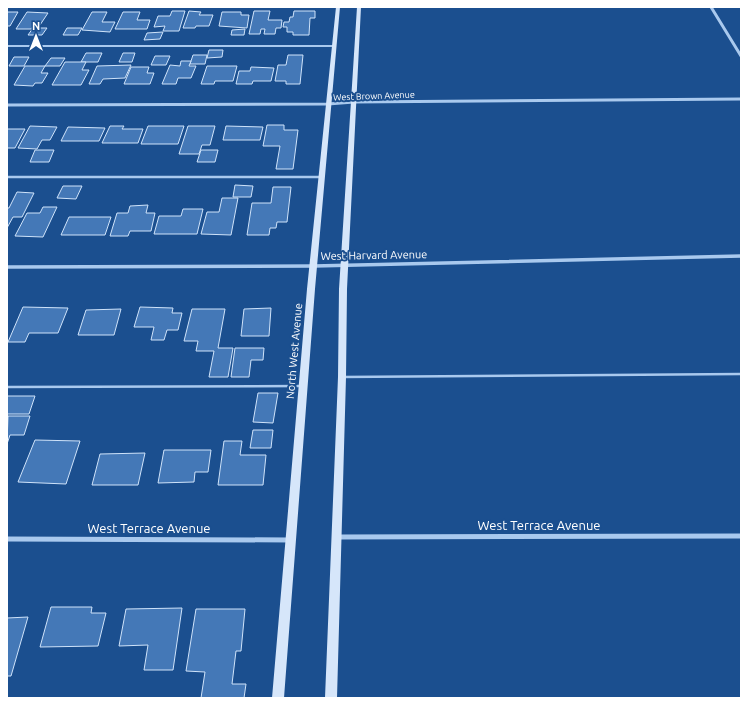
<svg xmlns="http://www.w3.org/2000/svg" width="748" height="705" viewBox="0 0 748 705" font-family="Ubuntu,sans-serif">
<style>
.building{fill:#4478b7;stroke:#cfe3fa}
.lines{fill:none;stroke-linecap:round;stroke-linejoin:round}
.service-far1{stroke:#a9c9ee;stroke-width:2}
.service{stroke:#a9c9ee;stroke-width:2.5}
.minor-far2{stroke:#a9c9ee;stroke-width:3}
.minor-far1{stroke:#a9c9ee;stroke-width:3.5}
.minor{stroke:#a9c9ee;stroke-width:5}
.secondary{fill:#d6e6fa;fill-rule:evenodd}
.labels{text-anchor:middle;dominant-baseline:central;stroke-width:4;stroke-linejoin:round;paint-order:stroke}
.far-street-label{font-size:9px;fill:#fff;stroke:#1b4f8f}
.street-label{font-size:11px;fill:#fff;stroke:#1b4f8f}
.near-street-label{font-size:13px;fill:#fff;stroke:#1b4f8f}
</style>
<rect width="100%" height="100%" fill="#1b4f8f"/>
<g class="building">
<polygon points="172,11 185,11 179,31 163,31 165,26 154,27 158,16 170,16"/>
<polygon points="189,11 201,12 199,15 213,15 209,26 196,26 195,28 183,28"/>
<polygon points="254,11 270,11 268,20 282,20 281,28 276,28 275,34 264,34 265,29 261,29 260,34 249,34"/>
<polygon points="294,11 315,11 315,18 310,18 309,35 293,35 293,32 287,32 287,27 283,27 284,22 289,22 290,17 293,17"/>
<polygon points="7,12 18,12 10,26 7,26"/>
<polygon points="27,12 48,13 40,25 34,25 31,29 16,29"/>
<polygon points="92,12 107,12 102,22 115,22 110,32 82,30"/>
<polygon points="123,12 140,12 137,20 150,20 147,29 115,29"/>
<polygon points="222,12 241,12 241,15 249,15 247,28 219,26"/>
<polygon points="33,28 47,28 42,35 28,35"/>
<polygon points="67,28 82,28 78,35 63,35"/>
<polygon points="245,29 244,35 231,35 232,30"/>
<polygon points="163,32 160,39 144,40 147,33"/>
<polygon points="209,50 223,50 222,57 207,58"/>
<polygon points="86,53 102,53 98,62 81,62"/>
<polygon points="123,53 135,53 132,62 119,62"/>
<polygon points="193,55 207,55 205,64 190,64"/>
<polygon points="288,55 303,55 300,84 286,84 286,81 275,81 278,65 286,65"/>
<polygon points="155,56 170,56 166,65 151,65"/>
<polygon points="14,57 29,57 24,66 9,66"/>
<polygon points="51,58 65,58 60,66 45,66"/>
<polygon points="181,61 191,61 189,66 196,66 191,78 178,78 176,84 162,84 170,65 180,66"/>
<polygon points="65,62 86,62 82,70 89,70 81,85 52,85"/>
<polygon points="131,65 125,78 103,79 100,84 89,84 97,66"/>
<polygon points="25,66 45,66 41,73 48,73 42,83 35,83 33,86 14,85"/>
<polygon points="207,66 237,66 233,81 215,81 214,84 201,84"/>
<polygon points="131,67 149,67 147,73 154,73 150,84 124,84"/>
<polygon points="251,67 274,68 271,81 253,81 252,84 236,84 239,71 250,71"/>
<polygon points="267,125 284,125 284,130 298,130 293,169 276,169 280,146 263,146"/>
<polygon points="30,126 57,127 50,140 42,140 37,149 18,148"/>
<polygon points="110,126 124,126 122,129 143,129 138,143 102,143"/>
<polygon points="148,126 184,126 178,144 141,144"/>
<polygon points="188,126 215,126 210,145 202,145 199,154 179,154"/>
<polygon points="226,126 263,127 260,140 223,140"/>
<polygon points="68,127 105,128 99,141 61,141"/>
<polygon points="7,129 25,129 15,148 7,148"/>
<polygon points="35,150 54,150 49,162 30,162"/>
<polygon points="201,150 218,150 215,162 197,162"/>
<polygon points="235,185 253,186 251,197 233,197"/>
<polygon points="63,186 82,186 76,199 57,198"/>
<polygon points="273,187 291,187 287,222 277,222 276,228 270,228 269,235 247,235 252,203 271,203"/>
<polygon points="17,192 34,193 22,217 13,217 7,228 7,208 9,208"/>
<polygon points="222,198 238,198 231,235 201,234 207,212 219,212"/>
<polygon points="148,205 146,213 155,213 151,231 130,231 128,236 110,236 117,213 128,213 130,206"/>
<polygon points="43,207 57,207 43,237 15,236 27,213 40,213"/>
<polygon points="183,209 203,209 197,234 154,234 159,216 181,216"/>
<polygon points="69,217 111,217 105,235 61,235"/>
<polygon points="23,307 68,308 58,333 29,333 25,342 8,342"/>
<polygon points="140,307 173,308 172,313 182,313 178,330 167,330 164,340 151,340 154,327 134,327"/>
<polygon points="271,308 269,336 241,336 244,309"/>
<polygon points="121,309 114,335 78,335 86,310"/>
<polygon points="192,309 225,309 218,348 233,348 228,377 209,377 214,351 196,351 198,341 184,341"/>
<polygon points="235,348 264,348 263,360 251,360 249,377 231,377"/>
<polygon points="258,393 278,393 273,423 253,422"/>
<polygon points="7,396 35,396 29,414 7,414"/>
<polygon points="8,416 30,416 24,435 10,435 7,444"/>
<polygon points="253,430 273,430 271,448 250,448"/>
<polygon points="35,440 80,441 66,484 18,482"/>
<polygon points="224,441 242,441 240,455 266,455 263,485 218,485"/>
<polygon points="164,450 211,450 208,472 195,472 194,482 158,483"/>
<polygon points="145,453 138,485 92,485 100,454"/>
<polygon points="51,607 92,607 91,613 106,613 98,646 40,647"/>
<polygon points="182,608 173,670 144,670 148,645 119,646 126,609"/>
<polygon points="196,609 245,609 241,651 236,651 232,684 246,684 244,698 201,698 205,672 186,671"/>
<polygon points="28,617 11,676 7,676 7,618"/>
</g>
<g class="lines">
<polyline class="service-far1" points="7,46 334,46"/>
<g class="service">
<polyline points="7,177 322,177"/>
<polyline points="342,377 741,374"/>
<polyline points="7,387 301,386"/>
</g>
<g class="minor-far2">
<polyline points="711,7 741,56"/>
<polyline points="7,105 328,104 354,102 741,99"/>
</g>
<polyline class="minor-far1" points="7,267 314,266 741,256"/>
<g class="minor">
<polyline points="337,537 741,536"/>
<polyline points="7,539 291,540"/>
</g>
<g class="secondary">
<polygon points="336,7 340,7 315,289 284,698 272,698 307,289"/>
<polygon points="357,7 361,7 347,289 346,377 337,698 325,698 338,377 339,289"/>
</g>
</g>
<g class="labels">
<g class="far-street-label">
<text transform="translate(374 96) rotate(-2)">West Brown Avenue</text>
</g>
<g class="street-label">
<text transform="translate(374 255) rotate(-1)">West Harvard Avenue</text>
<text transform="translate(294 351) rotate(-85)">North West Avenue</text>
</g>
<g class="near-street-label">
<text x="539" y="525">West Terrace Avenue</text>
<text x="149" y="528">West Terrace Avenue</text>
</g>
</g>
<rect width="748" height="705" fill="none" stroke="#ffffff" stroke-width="16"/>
<g transform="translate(36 36)" stroke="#1b4f8f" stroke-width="3" paint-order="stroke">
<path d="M0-3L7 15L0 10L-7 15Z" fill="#ffffff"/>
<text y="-6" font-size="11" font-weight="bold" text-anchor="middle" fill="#ffffff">N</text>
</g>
</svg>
